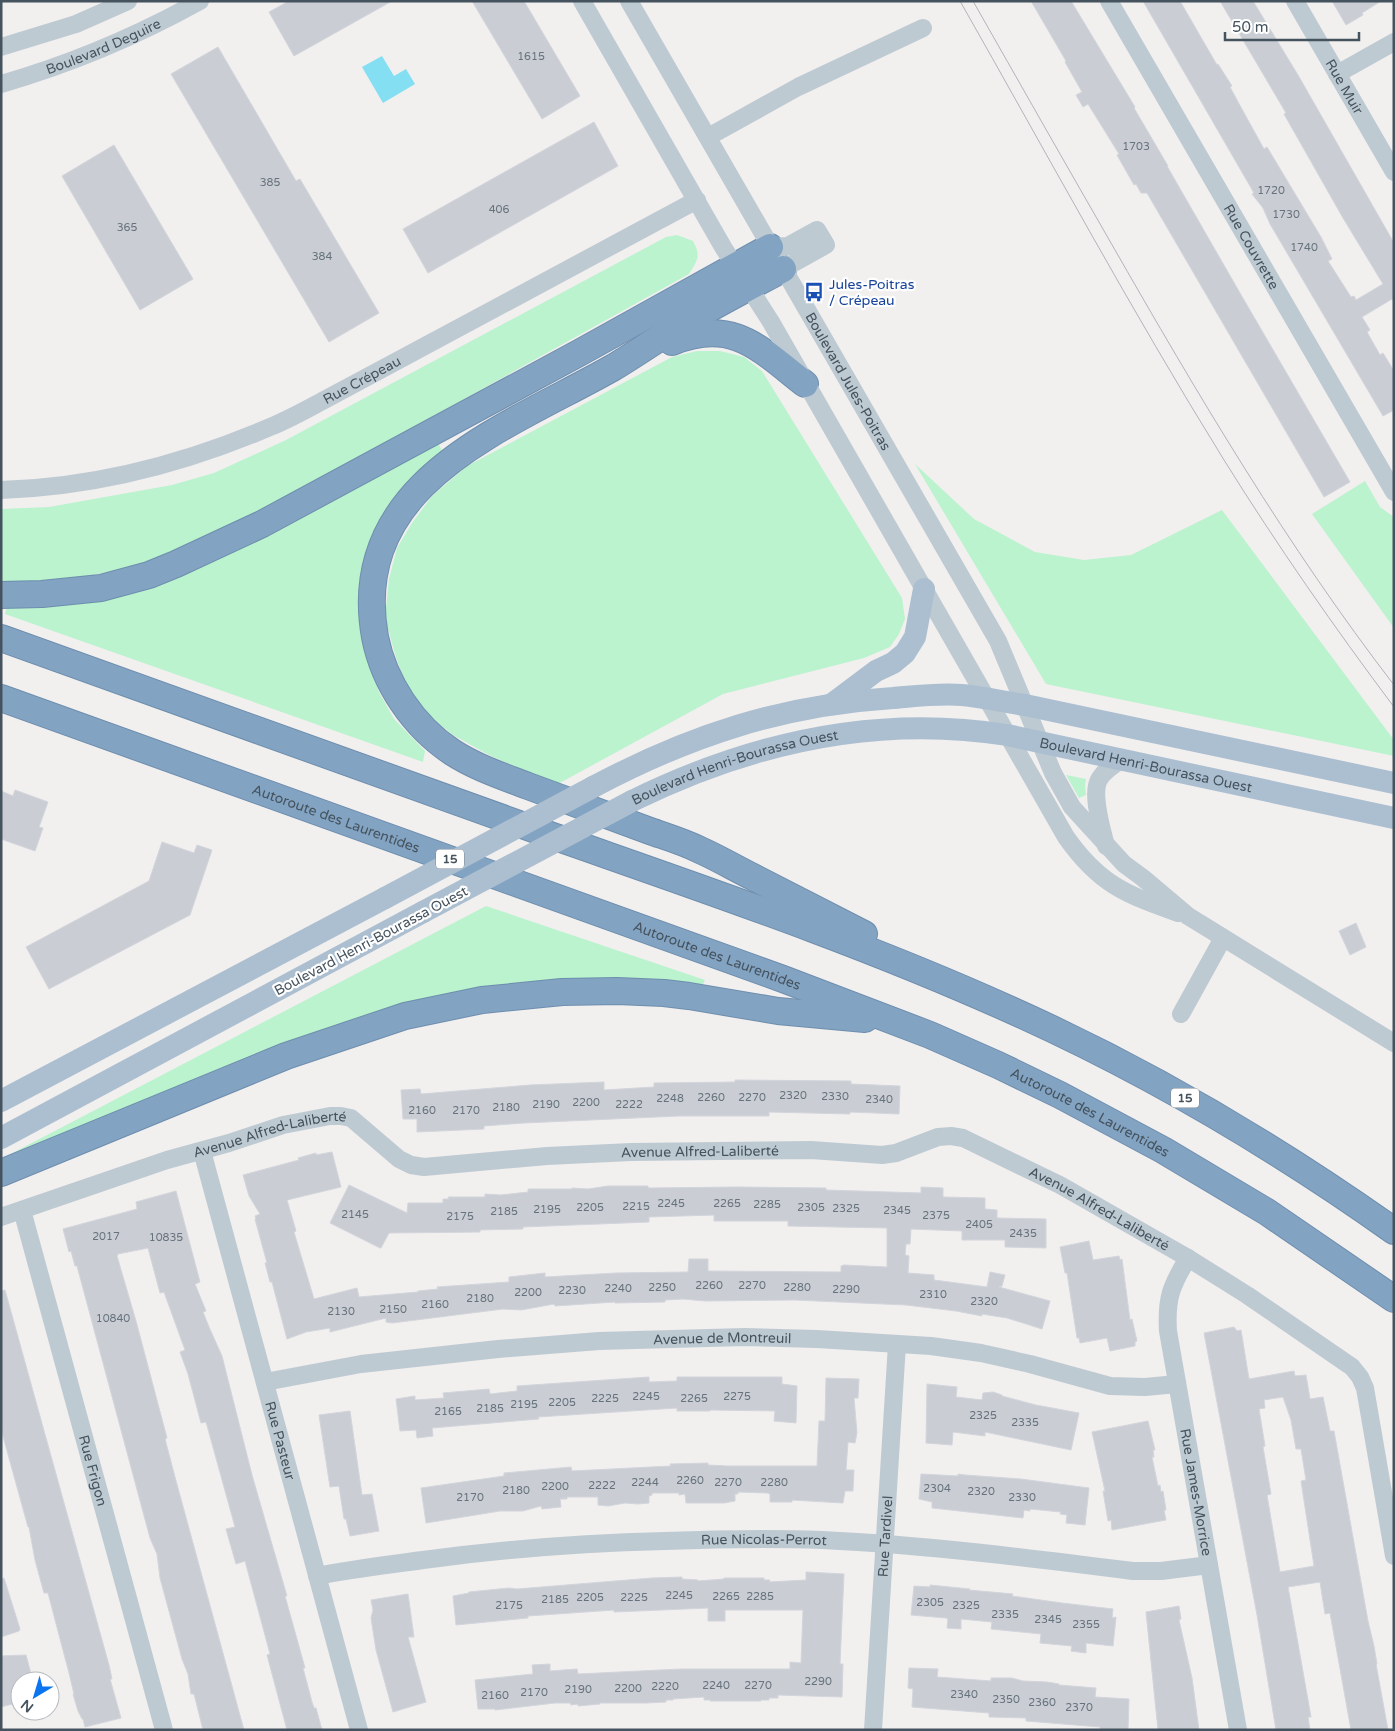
<svg xmlns="http://www.w3.org/2000/svg" width="1395" height="1731" viewBox="0 0 1395 1731" font-family="'Varela Round',sans-serif">
<style>
.green{fill:#baf3ce}
.water{fill:#84dff3}
.building{fill:#caced4;stroke:#d2d5db;fill-rule:evenodd}
.lines{fill:none;stroke-linecap:round;stroke-linejoin:round}
.highway-casing{stroke:#6e8eae;stroke-width:28}
.minor{stroke:#becad2;stroke-width:18}
.major{stroke:#acbfd0;stroke-width:22}
.highway{stroke:#83a3c2;stroke-width:26}
.tram{stroke:#b1b4ba;stroke-width:1}
.major-bridge{stroke:#acbfd0;stroke-width:22}
.labels{text-anchor:middle;dominant-baseline:central;stroke-width:4.5;stroke-linejoin:round;paint-order:stroke}
.number-label{font-size:11px;fill:#66727c}
.shield{fill:#fff;stroke:#7d878e;stroke-width:1}
.shield-label{font-size:12px;font-weight:bold;fill:#45535e}
.street-label{font-size:14px;fill:#45535e;stroke:#fff}
.transit-label{font-size:14px;fill:#164399;stroke:#fff;text-anchor:start}
</style>
<rect width="100%" height="100%" fill="#f2efef"/>
<g class="green">
<path d="M 677,235 L 693,241 C 701,256 698,260 689,274 L 349,463 L 201,542 L 132,567 L 59,582 L 1,585 L 1,509 L 49,507 L 172,485 L 214,473 L 286,440 L 666,237 Z"/>
<polygon points="697,351 720,351 744,357 762,371 902,598 905,619 899,634 890,647 864,658 723,694 556,785 489,755 453,735 422,710 402,675 394,651 385,617 389,579 397,548 412,523 432,496 467,466 672,357"/>
<polygon points="438,443 443,452 407,483 387,507 367,556 360,585 359,621 364,650 379,692 394,719 425,751 423,762 5,614 7,607 59,605"/>
<polygon points="915,464 974,519 1035,552 1084,560 1131,555 1222,510 1394,740 1394,756 1046,684"/>
<polygon points="1365,481 1380,507 1394,517 1394,628 1312,514"/>
<polygon points="1066,775 1086,779 1085,786 1086,795 1079,798"/>
<polygon points="486,906 705,980 700,991 483,993 1,1159"/>
</g>
<polygon class="water" points="382,56 394,76 406,69 415,84 383,103 362,67"/>
<g class="building">
<polygon points="289,1 392,1 294,56 269,12"/>
<polygon points="472,1 524,1 580,96 542,119"/>
<polygon points="1031,1 1071,1 1135,107 1134,108 1168,166 1167,166 1240,293 1350,482 1324,497 1147,193 1141,193 1136,184 1134,185 1117,155 1119,154 1088,104 1083,107 1076,95 1082,92 1065,62 1066,61"/>
<polygon points="1143,1 1180,1 1217,65 1218,64 1232,86 1230,87 1243,111 1264,149 1267,147 1321,237 1332,259 1328,261 1351,297 1354,296 1356,300 1383,284 1343,218 1284,114 1286,113 1220,1 1253,1 1298,75 1394,243 1394,302 1392,299 1362,317 1370,330 1367,332 1380,355 1383,353 1394,371 1394,410 1383,416 1270,224 1263,208 1252,194 1254,193"/>
<polygon points="1332,1 1381,1 1362,13 1363,15 1346,25"/>
<polygon points="218,47 296,181 300,179 379,313 329,342 171,74"/>
<polygon points="594,122 618,166 428,273 403,229"/>
<polygon points="114,145 193,279 140,310 62,176"/>
<polygon points="15,790 48,802 39,827 43,828 35,851 1,839 1,791 13,796"/>
<polygon points="162,842 194,853 197,845 212,850 190,915 49,989 26,947 149,881"/>
<polygon points="1356,923 1366,947 1350,955 1339,931"/>
<polygon points="735,1080 851,1081 851,1084 900,1086 899,1114 850,1112 850,1114 769,1112 769,1116 679,1116 524,1123 484,1126 484,1129 417,1132 417,1119 403,1119 401,1090 420,1089 421,1094 530,1085 604,1082 604,1090 654,1087 654,1083 735,1082"/>
<polygon points="332,1152 341,1187 287,1200 296,1231 294,1232 314,1299 357,1288 359,1297 418,1292 418,1291 438,1289 437,1287 509,1282 509,1277 545,1273 545,1277 616,1273 688,1272 689,1259 708,1259 708,1271 841,1272 841,1266 844,1265 887,1267 887,1228 788,1226 788,1221 714,1221 714,1215 649,1217 649,1222 523,1227 523,1229 480,1230 480,1232 389,1233 381,1248 380,1248 330,1223 349,1185 407,1213 408,1203 443,1203 443,1199 449,1199 448,1197 485,1197 485,1194 501,1195 528,1192 528,1189 572,1189 572,1188 588,1189 608,1186 648,1186 648,1188 738,1187 826,1188 826,1190 921,1193 921,1187 943,1188 943,1197 985,1198 985,1209 997,1210 997,1218 1046,1219 1046,1248 1005,1247 1005,1240 962,1240 962,1231 911,1229 910,1244 906,1244 905,1255 909,1256 908,1273 934,1275 934,1280 987,1287 990,1272 1005,1275 1002,1286 999,1287 1050,1301 1042,1329 1007,1318 982,1314 982,1316 956,1311 906,1305 795,1300 705,1301 683,1299 665,1300 665,1302 615,1303 615,1302 555,1306 554,1304 521,1310 503,1309 392,1323 386,1322 386,1318 330,1332 330,1328 306,1332 287,1339 272,1282 270,1282 265,1263 267,1263 255,1219 256,1219 255,1216 260,1214 249,1196 243,1175 299,1160 298,1158 316,1153 316,1155"/>
<polygon points="176,1191 200,1282 195,1284 206,1311 203,1312 209,1327 222,1356 252,1475 287,1596 285,1596 305,1668 303,1668 312,1702 314,1708 316,1708 322,1730 287,1730 267,1655 270,1654 245,1561 236,1564 226,1529 235,1527 206,1422 201,1423 188,1374 180,1352 185,1350 164,1292 160,1293 148,1248 118,1254 117,1256 136,1321 167,1438 165,1439 175,1477 244,1730 203,1730 194,1694 191,1694 188,1674 182,1659 160,1578 157,1554 150,1538 77,1266 75,1266 71,1251 69,1252 63,1229 137,1209 136,1202"/>
<polygon points="1089,1241 1093,1260 1119,1256 1120,1260 1122,1259 1130,1320 1132,1319 1137,1341 1135,1342 1135,1346 1110,1351 1107,1338 1080,1343 1079,1338 1077,1338 1067,1273 1065,1273 1060,1247"/>
<polygon points="5,1290 109,1665 112,1679 110,1679 121,1718 85,1727 83,1719 82,1719 78,1711 73,1694 74,1694 69,1673 48,1593 44,1593 35,1560 29,1527 28,1527 1,1429 1,1291"/>
<path d="M 1234,1327 L 1237,1331 L 1241,1330 L 1249,1379 L 1294,1371 L 1295,1376 L 1306,1375 L 1310,1399 L 1323,1397 L 1330,1431 L 1334,1431 L 1368,1621 L 1374,1646 L 1377,1664 L 1376,1664 L 1388,1730 L 1351,1730 L 1330,1613 L 1325,1614 L 1320,1582 L 1288,1587 L 1311,1717 L 1308,1717 L 1310,1730 L 1276,1730 L 1257,1615 L 1204,1333 ZM 1283,1397 L 1291,1420 L 1296,1449 L 1301,1449 L 1306,1480 L 1301,1481 L 1314,1566 L 1280,1572 L 1267,1495 L 1271,1494 L 1263,1447 L 1265,1446 L 1259,1409 L 1265,1408 L 1264,1400 Z"/>
<polygon points="649,1377 649,1382 677,1381 677,1377 782,1377 782,1384 797,1386 796,1423 774,1421 775,1411 710,1410 710,1411 677,1411 677,1408 538,1417 539,1419 432,1428 433,1436 417,1438 416,1430 400,1431 396,1399 415,1396 415,1400 444,1398 443,1393 489,1389 490,1394 517,1391 517,1386"/>
<polygon points="826,1378 859,1379 858,1398 854,1398 857,1433 855,1443 848,1442 846,1470 854,1470 853,1491 845,1491 843,1503 792,1500 792,1502 770,1502 770,1494 767,1493 738,1492 738,1494 735,1494 735,1501 724,1503 686,1503 685,1494 679,1495 679,1493 652,1493 652,1495 649,1496 649,1503 638,1504 625,1503 608,1506 598,1505 598,1497 567,1497 567,1499 560,1499 561,1507 542,1509 541,1506 523,1511 500,1511 426,1523 421,1488 504,1476 504,1473 571,1467 572,1471 671,1466 670,1464 708,1463 708,1465 728,1466 817,1466 819,1421 825,1421"/>
<polygon points="927,1384 957,1387 956,1397 982,1400 983,1393 993,1392 1002,1395 1002,1396 1036,1405 1079,1413 1071,1450 985,1432 985,1436 953,1432 952,1445 926,1443"/>
<polygon points="350,1411 362,1495 372,1494 379,1531 350,1536 346,1519 344,1519 339,1486 330,1487 319,1415"/>
<polygon points="1148,1421 1155,1450 1153,1450 1154,1457 1152,1457 1158,1486 1160,1485 1161,1492 1163,1491 1166,1510 1164,1510 1166,1520 1112,1530 1111,1520 1108,1521 1103,1491 1105,1491 1092,1432"/>
<polygon points="921,1474 958,1476 958,1474 965,1475 1021,1479 1089,1488 1085,1525 1066,1523 1067,1515 1060,1514 1061,1512 1030,1509 1030,1511 1024,1510 1023,1518 932,1508 932,1502 919,1499"/>
<polygon points="806,1572 844,1574 840,1664 843,1664 842,1697 778,1695 778,1698 769,1698 769,1700 761,1700 761,1701 710,1701 710,1700 704,1700 704,1697 673,1699 673,1700 666,1700 666,1702 646,1703 600,1703 600,1704 578,1706 578,1704 571,1705 570,1703 555,1703 495,1710 495,1709 478,1709 475,1680 533,1674 532,1665 550,1664 550,1671 577,1669 578,1674 681,1669 790,1669 790,1662 801,1663 803,1610 725,1610 725,1621 708,1621 708,1608 614,1612 614,1610 528,1616 528,1618 456,1625 453,1596 469,1593 469,1592 509,1588 517,1589 652,1578 682,1577 682,1579 698,1580 698,1581 724,1579 724,1578 764,1578 764,1580 770,1580 769,1582 806,1580"/>
<polygon points="4,1578 20,1629 19,1631 1,1637 1,1579"/>
<polygon points="930,1585 970,1589 969,1590 1013,1594 1012,1596 1062,1603 1113,1609 1112,1618 1116,1617 1113,1646 1086,1643 1086,1653 1071,1651 1072,1646 1040,1643 1041,1634 991,1629 992,1622 961,1619 961,1629 947,1628 948,1619 946,1618 911,1615 914,1586 930,1587"/>
<polygon points="408,1594 414,1637 408,1637 426,1702 393,1712 376,1650 371,1618 373,1610 371,1600"/>
<polygon points="1179,1606 1181,1619 1179,1620 1192,1678 1199,1730 1158,1730 1146,1612"/>
<polygon points="26,1655 33,1681 20,1681 20,1702 1,1707 1,1656"/>
<polygon points="909,1668 938,1669 937,1677 991,1681 991,1678 1012,1678 1023,1681 1047,1682 1059,1684 1059,1685 1096,1688 1095,1697 1129,1699 1128,1730 1100,1730 1100,1727 1026,1721 1026,1718 989,1717 989,1713 912,1707 913,1689 908,1688"/>
</g>
<g class="lines">
<defs>
<g id="highway">
<path d="M 783,269 C 747,288 709,308 674,329 C 654,341 634,355 614,367 C 507,428 347,481 375,637 C 384,683 413,726 452,752 C 475,767 502,776 528,786 C 568,801 609,816 650,831 C 667,837 684,842 700,850 C 718,858 735,868 753,877 C 790,896 827,915 864,934"/>
<path d="M 672,342 C 733,317 760,349 805,384"/>
<polyline points="1,595 42,594 101,588 149,575 176,564 262,524 579,353 770,247"/>
<path d="M 1,638 C 183,705 365,770 547,834 C 703,889 861,942 1011,1010 C 1145,1070 1274,1146 1394,1231"/>
<path id="s14" d="M 1,698 L 783,979 L 930,1035 L 998,1065 L 1060,1095 L 1163,1150 L 1267,1212 L 1394,1299"/>
<polyline points="1,1173 286,1056 405,1016 482,1000 562,992 617,991 664,993 689,996 778,1011 865,1019"/>
</g>
</defs>
<use href="#highway" class="highway-casing"/>
<g class="minor">
<path d="M 582,1 L 723,247 L 771,322 L 1066,837 C 1099,884 1125,894 1178,913"/>
<path id="s1" d="M 629,1 L 998,641 L 1053,773 L 1072,807 L 1124,864 L 1143,878 L 1188,916 L 1394,1043"/>
<path id="s2" d="M 1109,1 L 1394,492"/>
<path id="s3" d="M 1295,1 L 1394,172"/>
<polyline points="1,47 76,24 128,1"/>
<polyline points="1337,74 1394,42"/>
<path id="s4" d="M 1,84 C 71,64 137,36 200,1"/>
<polyline points="708,137 798,87 923,28"/>
<polyline points="770,247 788,246 817,230 826,245 783,269"/>
<path id="s5" d="M 1,490 C 93,487 186,463 270,427 C 290,419 309,408 328,398 L 697,200"/>
<path d="M 1106,846 C 1102,829 1090,792 1100,778 C 1105,770 1113,765 1121,760"/>
<polyline points="1181,1014 1223,938"/>
<path id="s6" d="M 202,1151 L 359,1730"/>
<path id="s7" d="M 22,1210 L 164,1730"/>
<path id="s8" d="M 1,1217 L 167,1160 L 229,1143 L 283,1125 L 330,1116 L 341,1116 L 351,1118 L 399,1159 L 411,1165 L 424,1167 L 547,1156 L 631,1152 L 811,1150 L 882,1155 L 896,1153 L 938,1137 L 951,1136 L 963,1138 L 1060,1185 L 1188,1258 L 1247,1295 L 1352,1367 L 1360,1377 L 1365,1388 L 1394,1556"/>
<path id="s9" d="M 1188,1258 C 1171,1286 1166,1298 1168,1331 L 1238,1730"/>
<path id="s10" d="M 265,1382 L 361,1364 L 498,1349 L 599,1341 L 745,1337 L 817,1339 L 931,1346 L 981,1353 L 1030,1364 L 1110,1386 L 1145,1387 L 1177,1384"/>
<path id="s11" d="M 317,1576 C 352,1569 387,1565 423,1560 C 504,1549 584,1543 665,1541 C 717,1539 769,1538 822,1540 C 926,1545 1030,1558 1133,1571 L 1161,1571 L 1209,1565"/>
<path id="s12" d="M 873,1730 L 897,1344"/>
</g>
<g class="major">
<polyline points="832,704 876,671 893,663 905,653 915,637 924,589"/>
<path d="M 593,787 C 691,735 783,705 893,698 C 916,696 939,693 962,695 C 983,697 1004,702 1025,705 L 1394,783"/>
<path id="s13" d="M 632,801 C 750,743 876,714 1007,735 L 1394,818"/>
<polyline points="1,1101 385,898"/>
<polyline points="1,1138 423,912"/>
</g>
<use href="#highway" class="highway"/>
<g class="tram">
<path d="M 960,1 C 1047,154 1131,310 1224,460 C 1277,545 1334,627 1394,707"/>
<path d="M 973,1 C 1019,82 1065,163 1111,243 C 1198,395 1287,546 1394,685"/>
</g>
<g class="major-bridge">
<polyline points="385,898 593,787"/>
<polyline points="423,912 632,801"/>
</g>
</g>
<defs>
<symbol id="bus-bare" viewBox="-9 -9 18 18"><path d="M-5-6H5V4H4V6H2V4H-2V6H-4V4H-5ZM-3.5-4V0h7V-4ZM-3.5 1.2v1.5H-2V1.2ZM2 1.2v1.5H3.5V1.2Z" fill="#1a4fb4" stroke="#fff" stroke-width="2.5" paint-order="stroke"/></symbol>
</defs>
<g fill-rule="evenodd">
<use href="#bus-bare" x="800" y="278" width="28" height="28"/>
</g>
<g class="labels">
<g class="number-label">
<text x="531" y="56">1615</text>
<text x="1136" y="146">1703</text>
<text x="270" y="182">385</text>
<text x="1271" y="190">1720</text>
<text x="499" y="209">406</text>
<text x="1286" y="214">1730</text>
<text x="127" y="227">365</text>
<text x="1304" y="247">1740</text>
<text x="322" y="256">384</text>
<text x="793" y="1095">2320</text>
<text x="835" y="1096">2330</text>
<text x="711" y="1097">2260</text>
<text x="752" y="1097">2270</text>
<text x="670" y="1098">2248</text>
<text x="879" y="1099">2340</text>
<text x="586" y="1102">2200</text>
<text x="546" y="1104">2190</text>
<text x="629" y="1104">2222</text>
<text x="506" y="1107">2180</text>
<text x="422" y="1110">2160</text>
<text x="466" y="1110">2170</text>
<text x="671" y="1203">2245</text>
<text x="727" y="1203">2265</text>
<text x="767" y="1204">2285</text>
<text x="636" y="1206">2215</text>
<text x="590" y="1207">2205</text>
<text x="811" y="1207">2305</text>
<text x="846" y="1208">2325</text>
<text x="547" y="1209">2195</text>
<text x="897" y="1210">2345</text>
<text x="504" y="1211">2185</text>
<text x="355" y="1214">2145</text>
<text x="936" y="1215">2375</text>
<text x="460" y="1216">2175</text>
<text x="979" y="1224">2405</text>
<text x="1023" y="1233">2435</text>
<text x="106" y="1236">2017</text>
<text x="166" y="1237">10835</text>
<text x="709" y="1285">2260</text>
<text x="752" y="1285">2270</text>
<text x="662" y="1287">2250</text>
<text x="797" y="1287">2280</text>
<text x="618" y="1288">2240</text>
<text x="846" y="1289">2290</text>
<text x="572" y="1290">2230</text>
<text x="528" y="1292">2200</text>
<text x="933" y="1294">2310</text>
<text x="480" y="1298">2180</text>
<text x="984" y="1301">2320</text>
<text x="435" y="1304">2160</text>
<text x="393" y="1309">2150</text>
<text x="341" y="1311">2130</text>
<text x="113" y="1318">10840</text>
<text x="646" y="1396">2245</text>
<text x="737" y="1396">2275</text>
<text x="605" y="1398">2225</text>
<text x="694" y="1398">2265</text>
<text x="562" y="1402">2205</text>
<text x="524" y="1404">2195</text>
<text x="490" y="1408">2185</text>
<text x="448" y="1411">2165</text>
<text x="983" y="1415">2325</text>
<text x="1025" y="1422">2335</text>
<text x="690" y="1480">2260</text>
<text x="645" y="1482">2244</text>
<text x="728" y="1482">2270</text>
<text x="774" y="1482">2280</text>
<text x="602" y="1485">2222</text>
<text x="555" y="1486">2200</text>
<text x="937" y="1488">2304</text>
<text x="516" y="1490">2180</text>
<text x="981" y="1491">2320</text>
<text x="470" y="1497">2170</text>
<text x="1022" y="1497">2330</text>
<text x="679" y="1595">2245</text>
<text x="726" y="1596">2265</text>
<text x="760" y="1596">2285</text>
<text x="590" y="1597">2205</text>
<text x="634" y="1597">2225</text>
<text x="555" y="1599">2185</text>
<text x="930" y="1602">2305</text>
<text x="509" y="1605">2175</text>
<text x="966" y="1605">2325</text>
<text x="1005" y="1614">2335</text>
<text x="1048" y="1619">2345</text>
<text x="1086" y="1624">2355</text>
<text x="818" y="1681">2290</text>
<text x="716" y="1685">2240</text>
<text x="758" y="1685">2270</text>
<text x="665" y="1686">2220</text>
<text x="628" y="1688">2200</text>
<text x="578" y="1689">2190</text>
<text x="534" y="1692">2170</text>
<text x="964" y="1694">2340</text>
<text x="495" y="1695">2160</text>
<text x="1006" y="1699">2350</text>
<text x="1042" y="1702">2360</text>
<text x="1079" y="1707">2370</text>
</g>
<g class="shield">
<rect x="436" y="849.5" width="28" height="19" rx="4"/>
<rect x="1171" y="1088.5" width="28" height="19" rx="4"/>
</g>
<g class="shield-label">
<text x="450" y="859">15</text>
<text x="1185" y="1098">15</text>
</g>
<g class="street-label">
<text stroke="none"><textPath href="#s4" startOffset="109">Boulevard Deguire</textPath></text>
<text stroke="none"><textPath href="#s3" startOffset="99">Rue Muir</textPath></text>
<text stroke="none"><textPath href="#s2" startOffset="284">Rue Couvrette</textPath></text>
<text stroke="none"><textPath href="#s5" startOffset="381">Rue Crépeau</textPath></text>
<text stroke="none"><textPath href="#s1" startOffset="439">Boulevard Jules-Poitras</textPath></text>
<text stroke="none"><textPath href="#s13" startOffset="529">Boulevard Henri-Bourassa Ouest</textPath></text>
<text stroke="none"><textPath href="#s13" startOffset="109">Boulevard Henri-Bourassa Ouest</textPath></text>
<text stroke="none"><textPath href="#s14" startOffset="356">Autoroute des Laurentides</textPath></text>
<text transform="translate(371 941) rotate(-28)">Boulevard Henri-Bourassa Ouest</text>
<text stroke="none"><textPath href="#s14" startOffset="761">Autoroute des Laurentides</textPath></text>
<text stroke="none"><textPath href="#s14" startOffset="1166">Autoroute des Laurentides</textPath></text>
<text stroke="none"><textPath href="#s8" startOffset="282">Avenue Alfred-Laliberté</textPath></text>
<text stroke="none"><textPath href="#s8" startOffset="732">Avenue Alfred-Laliberté</textPath></text>
<text stroke="none"><textPath href="#s8" startOffset="1152">Avenue Alfred-Laliberté</textPath></text>
<text stroke="none"><textPath href="#s10" startOffset="460">Avenue de Montreuil</textPath></text>
<text stroke="none"><textPath href="#s6" startOffset="300">Rue Pasteur</textPath></text>
<text stroke="none"><textPath href="#s7" startOffset="270">Rue Frigon</textPath></text>
<text stroke="none"><textPath href="#s9" startOffset="241">Rue James-Morrice</textPath></text>
<text stroke="none"><textPath href="#s12" startOffset="194">Rue Tardivel</textPath></text>
<text stroke="none"><textPath href="#s11" startOffset="449">Rue Nicolas-Perrot</textPath></text>
</g>
<g class="transit-label">
<text x="829" y="284">Jules-Poitras<tspan x="829" dy="16">/ Crépeau</tspan></text>
</g>
</g>
<rect width="1395" height="1731" fill="none" stroke="#45535e" stroke-width="5"/>
<g transform="translate(35 1696) rotate(218)"><circle r="24" fill="#ffffff" stroke="#b5babf"/>
<path d="M0-4L9 19L0 12L-9 19Z" fill="#0b75f0"/>
<text y="-8" font-size="14" font-weight="bold" text-anchor="middle" fill="#45535e">N</text>
</g>
<path d="M1225 32v8h134v-8" fill="none" stroke="#45535e" stroke-width="2.5"/>
<text x="1232" y="32" font-size="15" fill="#45535e" stroke="#ffffff" stroke-width="4" paint-order="stroke">50 m</text>
</svg>
